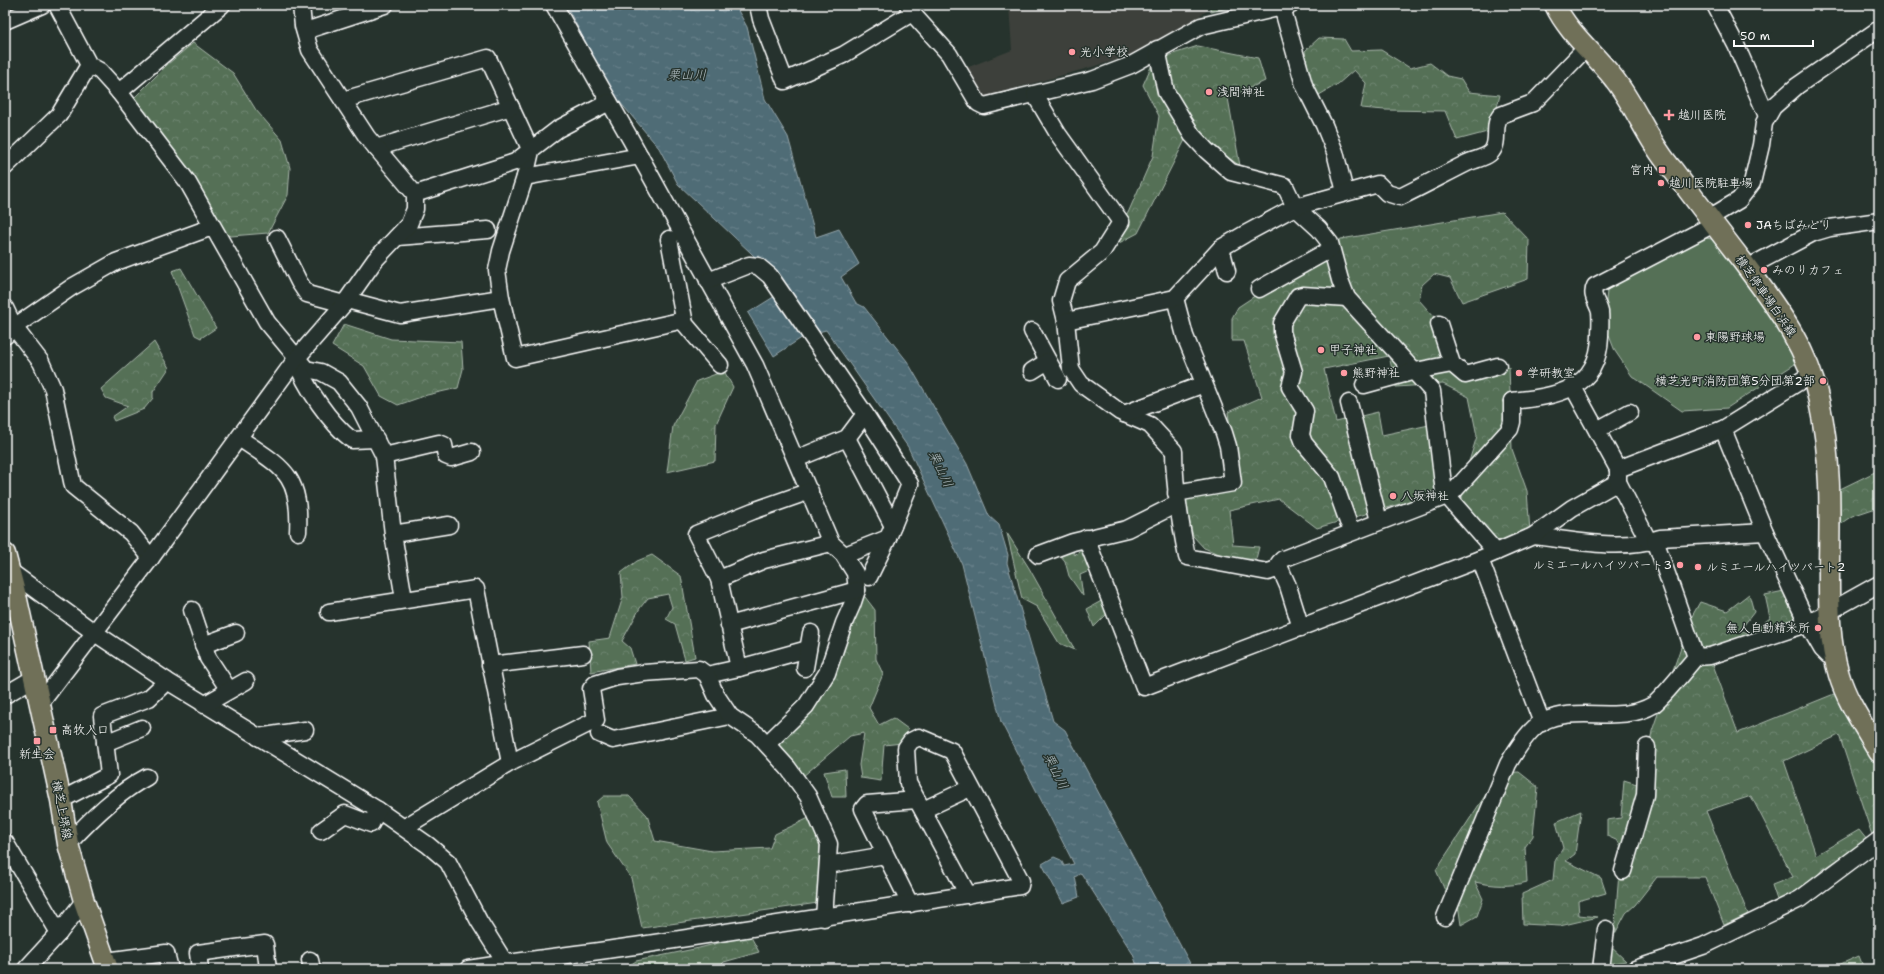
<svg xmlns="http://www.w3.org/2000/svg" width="1884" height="974" viewBox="0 0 1884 974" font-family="'Shantell Sans','Klee One',sans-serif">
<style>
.built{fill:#3c413a}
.forest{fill:url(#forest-crowns);stroke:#aab8ab}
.park{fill:#547057;stroke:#aab8ab}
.water{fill:url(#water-ripples);stroke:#96a7ad}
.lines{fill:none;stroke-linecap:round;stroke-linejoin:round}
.minor-casing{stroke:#fff;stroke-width:19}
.major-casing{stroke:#fff;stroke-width:23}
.minor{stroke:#26332d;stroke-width:16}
.major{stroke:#706f59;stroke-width:20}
.poi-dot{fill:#ff9aa2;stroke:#26332d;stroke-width:1.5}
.labels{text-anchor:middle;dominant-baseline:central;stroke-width:3;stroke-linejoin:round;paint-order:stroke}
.poi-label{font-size:12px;fill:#fff;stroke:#26332d;text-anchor:start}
.street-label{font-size:12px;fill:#fff;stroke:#26332d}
.water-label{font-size:13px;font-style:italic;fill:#b0bdc1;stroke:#26332d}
</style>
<defs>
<pattern id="forest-crowns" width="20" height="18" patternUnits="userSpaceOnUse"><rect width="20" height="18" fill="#547057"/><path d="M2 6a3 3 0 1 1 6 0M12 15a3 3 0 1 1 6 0" fill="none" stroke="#6e8570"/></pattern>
<pattern id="water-ripples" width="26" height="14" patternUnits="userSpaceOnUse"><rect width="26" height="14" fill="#506c76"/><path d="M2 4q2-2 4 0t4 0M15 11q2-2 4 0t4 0" fill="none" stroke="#6a828b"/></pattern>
</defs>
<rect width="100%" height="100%" fill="#26332d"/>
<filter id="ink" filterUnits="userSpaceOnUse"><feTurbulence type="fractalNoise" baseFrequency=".025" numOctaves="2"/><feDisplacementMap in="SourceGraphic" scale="8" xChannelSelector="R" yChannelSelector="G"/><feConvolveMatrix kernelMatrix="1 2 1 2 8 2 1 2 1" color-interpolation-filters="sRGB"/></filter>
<g filter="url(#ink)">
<polygon class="built" points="1009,5 1208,5 1208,10 1182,28 1135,55 984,97 966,68 1012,50"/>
<g class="forest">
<polygon points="1209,5 1240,5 1211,12"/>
<polygon points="1319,38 1344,39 1351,51 1381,50 1410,68 1430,63 1447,76 1461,79 1469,92 1500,95 1491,131 1457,140 1445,111 1385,110 1361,108 1366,83 1354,70 1338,84 1319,95 1310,81 1305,51"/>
<polygon points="193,43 233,73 256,110 282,140 290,168 288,195 268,233 231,236 223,232 174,152 134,98 168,64"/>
<polygon points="1198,46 1258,58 1265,81 1228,98 1240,166 1218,150 1205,135 1186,138 1138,233 1119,243 1118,218 1128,213 1153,156 1159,116 1143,85 1154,60"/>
<polygon points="1502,212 1529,240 1528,279 1462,302 1450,278 1434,274 1422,285 1419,300 1435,318 1442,364 1509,367 1512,449 1527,491 1530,532 1502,543 1481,530 1463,504 1461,487 1477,436 1469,397 1443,384 1396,387 1389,356 1324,369 1336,422 1378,412 1382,435 1429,425 1438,493 1317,528 1279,499 1229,510 1233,545 1259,547 1256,559 1234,560 1204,548 1193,536 1180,483 1236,473 1228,412 1262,397 1244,341 1232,341 1232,318 1238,307 1341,239"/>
<polygon points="181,268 216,328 201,338 195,335 172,271"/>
<polygon points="344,324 391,339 461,342 463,369 458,388 427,395 398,405 381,396 364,366 332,346"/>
<polygon points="154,342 169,368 153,392 153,398 144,409 114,421 112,417 128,406 106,398 101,389"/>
<polygon points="724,371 733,387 716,424 715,461 667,472 673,426 697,381"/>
<polygon points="1879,470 1879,507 1852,516 1834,528 1834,492"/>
<polygon points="1007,533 1029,568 1075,650 1059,643 1037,607 1022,599"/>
<polygon points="1071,549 1075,555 1079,551 1094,552 1096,568 1080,575 1083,596 1069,576 1065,561 1060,555"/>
<polygon points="652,555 681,576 695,657 685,660 675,624 666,619 672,607 668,594 648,598 640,608 622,641 630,648 635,664 591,672 589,641 610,638 623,597 621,573 637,561"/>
<polygon points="1784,591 1799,623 1712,662 1738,733 1839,692 1879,770 1879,831 1872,835 1839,735 1784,761 1816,855 1859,830 1867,840 1821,871 1806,888 1778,903 1772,885 1793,877 1751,796 1706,811 1748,914 1724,925 1705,877 1657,877 1635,905 1626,913 1609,945 1626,961 1596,966 1599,941 1615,923 1621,848 1618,841 1607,836 1607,820 1621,818 1624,780 1643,786 1652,731 1691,618 1700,602 1727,611 1749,594 1754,612 1740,630 1750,634 1770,618 1765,595"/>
<polygon points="862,593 875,610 876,659 883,674 869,708 879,725 893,718 908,729 902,743 884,745 881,781 861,778 859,765 864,733 850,736 802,777 775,744 812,706"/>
<polygon points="1105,599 1109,612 1094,627 1087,609"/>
<polygon points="845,769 846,797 832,797 824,772"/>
<path d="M 1519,772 L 1538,787 L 1533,836 L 1525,847 L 1527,882 C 1510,887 1493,886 1475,882 L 1483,899 L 1477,916 L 1461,925 L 1458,904 L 1450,902 L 1436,870 L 1500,773 Z"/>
<polygon points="604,796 629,796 647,815 655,841 712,851 770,848 775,834 809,818 820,840 818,903 642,928 631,878 607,843 597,802"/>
<polygon points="1581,811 1575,854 1566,861 1601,878 1606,893 1578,901 1579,915 1598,917 1560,926 1523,924 1522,894 1553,880 1555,861 1563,848 1556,822"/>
<polygon points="750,935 759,952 724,962 717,969 624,969 636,961 699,948"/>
<polygon points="1859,956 1864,969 1829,969"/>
</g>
<polygon class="park" points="1699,237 1712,239 1761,298 1798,362 1727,408 1682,411 1632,376 1615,351 1604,323 1607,290"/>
<polygon class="water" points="566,5 735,5 747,27 765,99 788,137 816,237 839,229 859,264 841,277 856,303 864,307 907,361 967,464 989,516 999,525 1008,555 1007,563 1053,721 1065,730 1193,969 1138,969 1133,954 1081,873 1075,877 1079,897 1063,903 1042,864 1054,857 1061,860 1064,866 1074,864 1001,722 962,564 908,447 826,330 806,335 774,356 748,313 788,288 678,184 659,148 613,94"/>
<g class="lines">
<defs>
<g id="minor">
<polyline points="57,5 89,65 100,71 119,92 187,181 267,322 306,369 321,372 339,382 359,407 384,456 393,534 404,599"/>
<polyline points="554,5 631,140 755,365 831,543 843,554 855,573 857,590 852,605 844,623 827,673 806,706 767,744"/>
<polyline points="758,5 761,19 785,81 843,55 912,13"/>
<polyline points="908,5 912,13 949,54 978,103 984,106 1092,80 1131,65 1201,26 1291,5"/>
<polyline points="1715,5 1736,45 1767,116"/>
<polyline points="1282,7 1304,85 1324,125 1335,152 1345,192"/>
<polyline points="5,21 42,5"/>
<polyline points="305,31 385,5"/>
<polyline points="1157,49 1166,92 1192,135 1206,150 1231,172 1285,186 1295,207 1319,229 1330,243 1340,280 1347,298 1432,391 1444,493 1447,496 1455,490 1510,429 1512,422 1512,401"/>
<polyline points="119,92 222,5"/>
<path d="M 1035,95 L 1058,134 L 1121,222 L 1102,252 L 1067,281 L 1061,301 L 1066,321 L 1071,369 L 1081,384 L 1120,412 L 1150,425 L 1174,451 C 1174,487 1180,522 1187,557 L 1268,572 L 1280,568 L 1288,586 L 1301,628"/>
<polyline points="343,100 488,58 531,151 525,177 501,251 497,270 501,298"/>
<polyline points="376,148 511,107"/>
<polyline points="5,167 59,115 89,65"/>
<polyline points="525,177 640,156"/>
<polyline points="415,194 515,162 558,129 609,102"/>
<polyline points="1709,218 1739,200 1752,183 1761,145 1764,123 1773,107 1797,86 1879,29"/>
<polyline points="397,237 488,230"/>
<polyline points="277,238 299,282 307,294 344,304"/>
<polyline points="669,239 685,324 720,365"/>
<polyline points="1221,248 1227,271"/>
<polyline points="1747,268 1813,233 1830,228 1879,221"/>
<polyline points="708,281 749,265 758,266 770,276 865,414 910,484 888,538 869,577"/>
<polyline points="1259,289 1331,249"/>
<polyline points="1175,298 1185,336 1224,433 1228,446 1233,483 1176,493"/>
<polyline points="1347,298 1303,295 1298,296 1282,323 1282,332 1294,372 1290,387 1305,411 1301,435 1304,443 1332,477 1348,522"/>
<polyline points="347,300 400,314 501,298 515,358 684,320"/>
<polyline points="5,308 14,327 41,362 53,389 73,486 131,533 151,558"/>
<path d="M 1066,321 L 1175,298 L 1221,248 L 1245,234 L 1295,207 L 1378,184 L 1387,193 L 1400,197 C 1423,186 1445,174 1467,163 C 1475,159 1487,158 1492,151 C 1500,141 1492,124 1501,115 L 1533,103 L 1587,47"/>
<polyline points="1439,324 1452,364 1465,375 1498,366"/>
<polyline points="1032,331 1058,379"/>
<polyline points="5,336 14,327 72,287 116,262 212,227"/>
<path d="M 296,360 C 304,386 331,424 352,440 L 376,439"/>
<polyline points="1032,371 1048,361"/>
<polyline points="1364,385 1415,371 1452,364"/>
<polyline points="1573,387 1618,469"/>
<path d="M 1512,401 C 1556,396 1598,391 1600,337 C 1600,329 1601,320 1600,312 C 1598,303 1590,296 1595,286 L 1714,224"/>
<polyline points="1349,403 1379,521"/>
<polyline points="1124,414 1204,384"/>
<polyline points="1723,429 1765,532 1807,623 1822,649 1828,655 1835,658"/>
<polyline points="1597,430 1630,412"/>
<path d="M 239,438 C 283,468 301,474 298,532"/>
<polyline points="847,438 893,526"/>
<polyline points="384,456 439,443 444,445 446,456 451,458 472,452"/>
<polyline points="796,459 847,438 865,414"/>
<polyline points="393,534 449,525"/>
<path d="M 1533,536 C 1574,540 1620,552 1660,538 L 1765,532"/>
<polyline points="1086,538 1144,687 1480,559 1533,536 1572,508 1618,482"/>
<polyline points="1649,542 1618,482 1618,469 1723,429 1810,375"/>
<polyline points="850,553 888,538"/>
<polyline points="1038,555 1073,542 1127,529 1177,504"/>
<polyline points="1480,559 1542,723"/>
<polyline points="1280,568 1279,563 1283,559 1447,496 1496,552"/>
<polyline points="11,572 95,633 167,681 378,810 428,845 448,862 479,921 509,969"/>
<polyline points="719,579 764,560 831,543"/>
<polyline points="192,610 208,658 229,690"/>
<polyline points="329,612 476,589 510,763"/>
<polyline points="729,625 857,590"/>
<polyline points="203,645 236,633"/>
<polyline points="1696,657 1710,656 1807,624 1879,584"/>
<polyline points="490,665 583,654"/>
<polyline points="739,668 808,649"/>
<polyline points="805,668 811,633"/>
<polyline points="707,675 739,668 719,579 696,534 753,511 810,491"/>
<polyline points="5,695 34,678"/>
<polyline points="40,704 151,558 296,359 344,304 375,260 409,224 415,209 415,194 367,137 310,50 303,26 301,5"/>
<polyline points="204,705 246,681"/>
<polyline points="599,734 613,740 730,716"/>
<polyline points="258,737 305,730"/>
<polyline points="105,743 142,728"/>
<polyline points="61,800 109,775 102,716 149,698 167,681"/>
<polyline points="923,810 970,788"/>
<polyline points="405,827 510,763 596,720 591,689 595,684 617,677 644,673 699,669 707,675 716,695 730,716 758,735 788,768 808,796 829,844 824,918"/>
<polyline points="321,831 345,814 371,824 378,810"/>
<polyline points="5,842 59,933"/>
<path d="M 68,844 C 91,819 118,792 147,777"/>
<polyline points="828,865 885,855"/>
<polyline points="1623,871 1645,795 1647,747"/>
<polyline points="910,904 863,809 867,804 917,800"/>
<path d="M 1445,917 L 1508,764 C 1515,752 1529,729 1542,722 C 1577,704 1619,725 1653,705 C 1662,699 1687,667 1696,657 L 1655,540"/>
<polyline points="310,960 312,969"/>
<polyline points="106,961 166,953 170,969"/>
<polyline points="26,969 59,933 84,901"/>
<polyline points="200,969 198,953 265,944 268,969"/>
<path d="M 468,969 C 524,960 580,954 635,946 C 764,927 892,907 1020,886 L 1021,881 L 952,751 L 919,737 L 911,741 L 906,748 L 908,783 L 968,895"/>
<polyline points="1601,969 1606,929"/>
<polyline points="1635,969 1703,946 1800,899 1879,840"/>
</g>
<g id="major">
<path d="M 1555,5 C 1569,35 1599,57 1618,84 C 1638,112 1650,144 1673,170 C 1696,201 1719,231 1743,262 C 1775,305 1808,347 1819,401 C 1831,455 1830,509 1829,564 C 1829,601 1828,639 1839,675 C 1847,702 1865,727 1879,752"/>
<polyline points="5,554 17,600 61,800 68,844 84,901 108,969"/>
</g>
</defs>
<use href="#minor" class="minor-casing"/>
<use href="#major" class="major-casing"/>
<use href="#minor" class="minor"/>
<use href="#major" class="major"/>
</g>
</g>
<g class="poi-dot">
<circle cx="1072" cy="52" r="4"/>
<circle cx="1209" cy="92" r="4"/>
<path d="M1667 109h4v4h4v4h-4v4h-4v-4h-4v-4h4z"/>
<rect x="1658" y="166" width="8" height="8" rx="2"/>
<circle cx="1661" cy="183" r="4"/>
<circle cx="1748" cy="225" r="4"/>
<circle cx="1764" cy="270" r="4"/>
<circle cx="1697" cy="337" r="4"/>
<circle cx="1321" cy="350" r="4"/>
<circle cx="1344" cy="373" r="4"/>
<circle cx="1519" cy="373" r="4"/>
<circle cx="1823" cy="381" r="4"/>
<circle cx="1393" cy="496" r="4"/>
<circle cx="1680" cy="565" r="4"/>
<circle cx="1698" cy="567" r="4"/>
<circle cx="1818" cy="628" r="4"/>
<rect x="49" y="726" width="8" height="8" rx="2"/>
<rect x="33" y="737" width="8" height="8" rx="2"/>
</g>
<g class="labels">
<g class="poi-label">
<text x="1080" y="52">光小学校</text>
<text x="1217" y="92">浅間神社</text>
<text x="1678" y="115">越川医院</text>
<text x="1654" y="170" text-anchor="end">宮内</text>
<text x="1669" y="183">越川医院駐車場</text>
<text x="1756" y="225">JAちばみどり</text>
<text x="1772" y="270">みのりカフェ</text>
<text x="1705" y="337">東陽野球場</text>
<text x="1329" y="350">甲子神社</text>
<text x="1352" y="373">熊野神社</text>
<text x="1527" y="373">学研教室</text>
<text x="1815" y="381" text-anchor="end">横芝光町消防団第5分団第2部</text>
<text x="1401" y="496">八坂神社</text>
<text x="1672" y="565" text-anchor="end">ルミエールハイツパート3</text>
<text x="1706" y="567">ルミエールハイツパート2</text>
<text x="1810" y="628" text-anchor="end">無人自動精米所</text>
<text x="61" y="730">高牧入口</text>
<text x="37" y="754" text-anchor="middle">新生会</text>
</g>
<g class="street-label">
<text transform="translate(1766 296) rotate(55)">横芝停車場白浜線</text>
<text transform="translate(62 810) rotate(79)">横芝上堺線</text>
</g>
<g class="water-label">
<text x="687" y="74">栗山川</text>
<text transform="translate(941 469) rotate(65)">栗山川</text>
<text transform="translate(1056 771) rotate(64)">栗山川</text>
</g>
</g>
<rect width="1884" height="974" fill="none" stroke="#26332d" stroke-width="20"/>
<rect x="10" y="10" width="1864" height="954" fill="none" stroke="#fff" stroke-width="1.5" filter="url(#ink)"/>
<path d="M1734 40v6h79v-6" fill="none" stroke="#ffffff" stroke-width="2"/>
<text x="1740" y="40" font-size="12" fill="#ffffff" stroke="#26332d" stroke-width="3" paint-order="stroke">50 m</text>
</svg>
